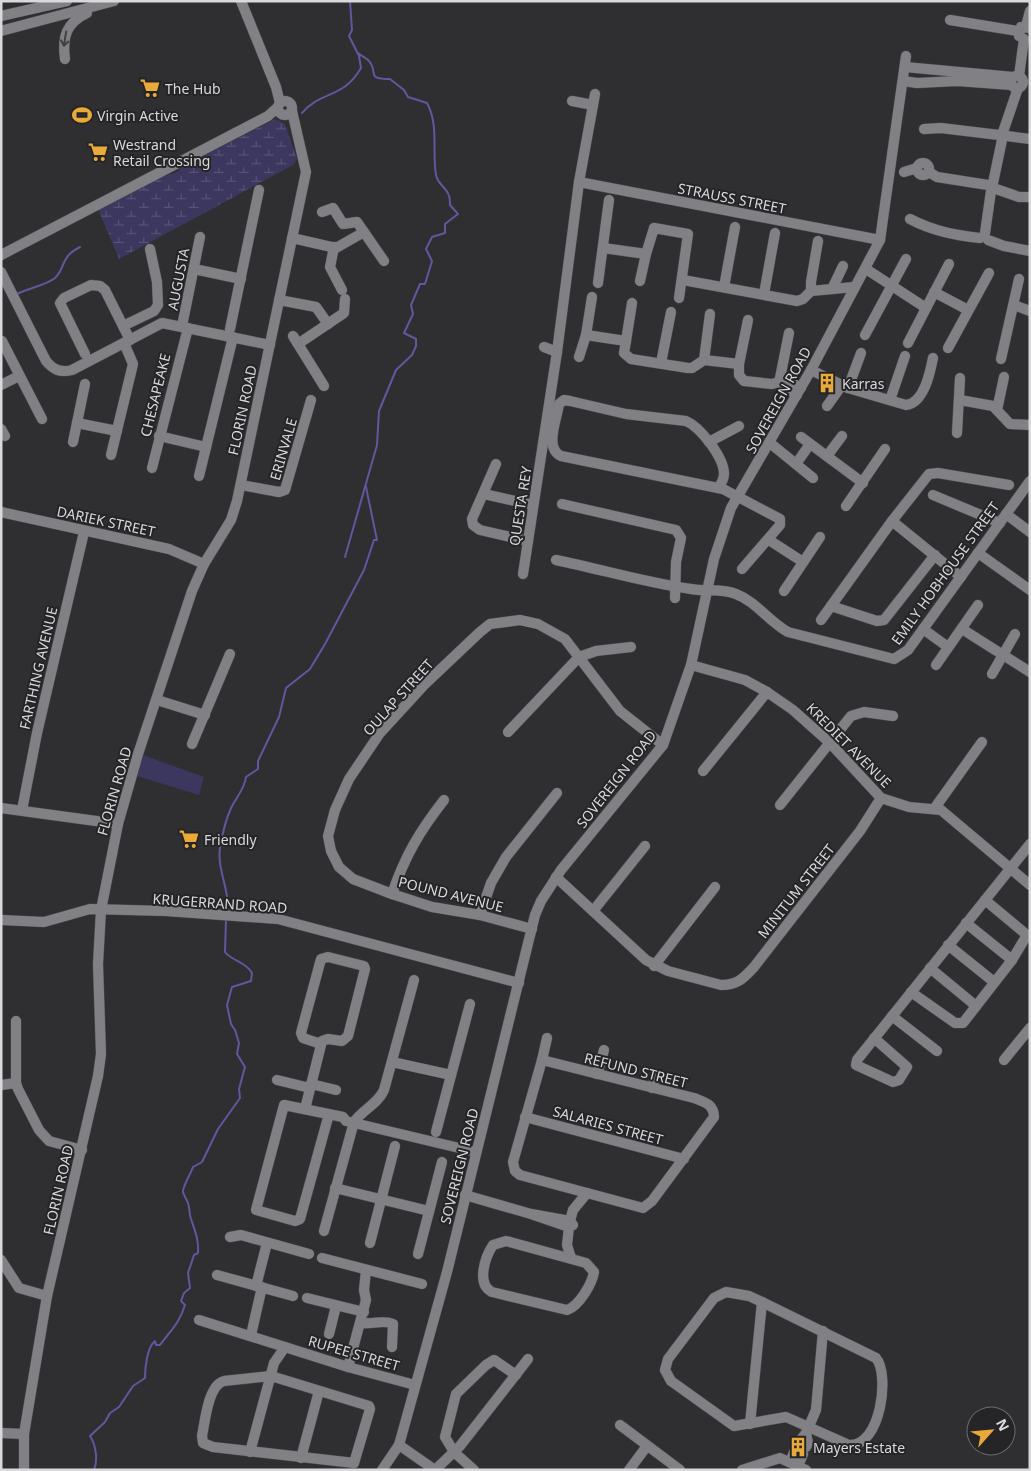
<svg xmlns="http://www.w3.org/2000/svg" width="1031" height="1471" viewBox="0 0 1031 1471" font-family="'Noto Sans',sans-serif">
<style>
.wetland{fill:url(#wetland-marsh)}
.park{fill:#3b375f}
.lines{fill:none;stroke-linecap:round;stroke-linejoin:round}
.stream{stroke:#60579e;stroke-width:2}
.minor-casing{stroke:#4d4d50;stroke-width:11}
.minor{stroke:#818185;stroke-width:10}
.oneway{stroke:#414144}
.labels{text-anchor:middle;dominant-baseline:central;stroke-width:4;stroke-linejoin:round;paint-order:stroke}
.poi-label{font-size:14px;fill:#d9d9db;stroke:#252528;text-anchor:start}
.street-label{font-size:14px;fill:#d9d9db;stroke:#252528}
</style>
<defs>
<pattern id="wetland-marsh" width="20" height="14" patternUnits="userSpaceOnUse" patternTransform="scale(1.25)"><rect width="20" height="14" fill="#3b375f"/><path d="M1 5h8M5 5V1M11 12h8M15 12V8" fill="none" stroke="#575375"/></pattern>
</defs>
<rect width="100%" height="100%" fill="#2f2f32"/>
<polygon class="wetland" points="275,119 285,124 297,159 293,165 119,259 98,209 157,178 178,172 180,168"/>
<polygon class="park" points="143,755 204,777 199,795 137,776"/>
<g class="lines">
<g class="stream">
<path d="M 302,113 C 322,90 343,99 361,68 L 359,56 L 349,36 L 352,30 L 350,1"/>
<path d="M 17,294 C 28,288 47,285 55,278 C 67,266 59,258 80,247"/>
<path d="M 345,557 L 377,445 L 379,411 L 396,370 L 412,355 L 416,346 L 416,339 L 404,333 L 413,314 L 411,305 L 420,284 L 425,284 L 432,261 L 426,249 L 432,237 L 445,233 L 445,224 L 458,214 L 450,205 C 451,187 438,187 436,175 C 432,151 439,125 427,103 L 408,97 L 404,90 L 390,79 C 364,79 380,72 368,60 C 366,58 361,56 358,53"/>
<path d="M 228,909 C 229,889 217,869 220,848 C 222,836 226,819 231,808 C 236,798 245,788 246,777 L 258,769 L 258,761 L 279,717 L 286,688 L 310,669 L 325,644 L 364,570 L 374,540 L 377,540 L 366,487"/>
<path d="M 94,1470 C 98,1460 96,1445 90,1436 L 105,1422 L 110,1413 L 119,1407 L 133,1386 L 145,1378 C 145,1368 147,1347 155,1341 L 156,1345 L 160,1345 C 171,1330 179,1324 185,1305 L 181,1301 L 184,1293 L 190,1288 L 188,1273 L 194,1255 L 198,1253 C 199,1240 195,1231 191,1219 C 189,1214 190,1208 188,1203 C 187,1200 184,1196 183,1192 C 182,1188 191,1173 193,1167 L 202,1162 L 218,1129 L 240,1098 L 239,1089 L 245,1067 L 237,1054 L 239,1043 L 235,1030 L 231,1024 L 227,1005 L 232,987 L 251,981 L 252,973 C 246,962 232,961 225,952 L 226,920"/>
</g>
<defs>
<g id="minor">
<polyline points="241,1 276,87 280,103"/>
<polyline points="1,16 67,1"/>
<polyline points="950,20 1018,31"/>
<polyline points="1026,26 1030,11"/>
<polyline points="1,31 114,1"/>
<polyline points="1019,36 1021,27 1030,28"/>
<path d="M 65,59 C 62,37 66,23 87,13"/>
<polyline points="905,67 1013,77"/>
<circle cx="1017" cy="82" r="6"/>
<polyline points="1019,76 1024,39"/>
<polyline points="903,81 917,83 957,81 1012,85"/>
<circle cx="285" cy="108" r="7"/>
<polyline points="572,101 593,105"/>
<polyline points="924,129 941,128 999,135"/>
<polyline points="1003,132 1018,88"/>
<polyline points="1007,136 1030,139"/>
<circle cx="923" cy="169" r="6"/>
<polyline points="904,172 917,168"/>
<polyline points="929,172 937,177 988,185"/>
<polyline points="579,182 880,240"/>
<polyline points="993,183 1002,140"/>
<polyline points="996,189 1019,197 1030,197"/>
<polyline points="322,212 333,208 343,224 357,222 384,261"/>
<path d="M 910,219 C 933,231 954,235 980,238"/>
<polyline points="985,233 991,191"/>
<polyline points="292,238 336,248 364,232"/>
<polyline points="988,240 1004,246 1030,251"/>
<polyline points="334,247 330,267 342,290"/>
<polyline points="603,248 646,254"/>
<polyline points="1,255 268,116 278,107"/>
<polyline points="194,269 241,279"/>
<polyline points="866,269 926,308"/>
<path d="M 1,272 L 46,361 C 54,370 60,373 72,370 L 162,323 L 270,345"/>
<polyline points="683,280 797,301 803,299 811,291 854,287"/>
<polyline points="640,281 646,254 654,228 688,234 679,298"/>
<polyline points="598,283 609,200"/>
<polyline points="724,287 735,227"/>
<polyline points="832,289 843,266"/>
<polyline points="811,291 811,282 818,241"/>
<polyline points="934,292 968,310"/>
<polyline points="764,294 775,233"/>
<polyline points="279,300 316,307 328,324"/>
<polyline points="1014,305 1030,311"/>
<polyline points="123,326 154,311 158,305 157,282 150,249"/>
<polyline points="182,326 200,237"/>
<polyline points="230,329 259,190"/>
<polyline points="586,335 592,297"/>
<polyline points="865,335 906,259"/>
<polyline points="293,336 324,386"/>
<polyline points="2,341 42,419"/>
<polyline points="626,341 632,303"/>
<polyline points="908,343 949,264"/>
<polyline points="298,344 344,313 345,299"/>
<polyline points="544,347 557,352"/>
<polyline points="948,348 989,273"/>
<polyline points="85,354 60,303 64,298 91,285 100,286 105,290 130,340"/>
<polyline points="579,357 586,335 626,341 624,353 631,359 688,368 692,368 704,360 739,364 739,375 744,381 772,384 786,380 801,388"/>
<polyline points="1001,359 1019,279"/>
<polyline points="704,360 710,314"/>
<polyline points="661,363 671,312"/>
<polyline points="739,364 748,320"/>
<path d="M 811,370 L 848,388 L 906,405 C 924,403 930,373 933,358"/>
<polyline points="779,383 789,333"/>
<polyline points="779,383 797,395"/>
<polyline points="1,385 19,376"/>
<polyline points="848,388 861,353"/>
<polyline points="890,400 905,356"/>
<polyline points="960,400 993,406 1010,424 1030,425"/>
<polyline points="827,406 842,385"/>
<polyline points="997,410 1004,377"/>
<polyline points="77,423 117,431"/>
<polyline points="1,429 5,436"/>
<polyline points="957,433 960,378"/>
<polyline points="159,436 206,447"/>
<polyline points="801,437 863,483"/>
<polyline points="73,442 85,384"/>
<polyline points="709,442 739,426"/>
<polyline points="770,443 813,478"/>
<polyline points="111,455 133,364 124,343"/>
<polyline points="827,456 842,436"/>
<polyline points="496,464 472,519 473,525 480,530 528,541"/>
<polyline points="796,464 810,444"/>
<polyline points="152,468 188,328"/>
<polyline points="199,476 233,337"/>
<polyline points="241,485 279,492 285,490 311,400"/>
<path d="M 718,488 C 721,484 724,479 724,474 C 724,457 700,427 686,421 L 626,414 L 570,401 L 564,400 L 559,404 C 557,419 544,448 561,456 L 718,488 L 723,489 L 780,519 L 780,525 L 742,569"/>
<polyline points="484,494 533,505"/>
<polyline points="933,495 1000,523"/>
<polyline points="562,504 676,530 681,538 676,562 675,598"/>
<polyline points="846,506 885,449"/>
<polyline points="1,512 169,549 204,564"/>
<polyline points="1006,514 1030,532"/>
<polyline points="892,521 961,577"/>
<polyline points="769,540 803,562"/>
<polyline points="978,553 1030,590"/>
<path d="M 556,560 C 600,569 647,583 691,589 C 706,592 721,588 736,594 C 757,602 769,622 788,632 L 894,659 L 908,650 L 1030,481"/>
<polyline points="523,574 557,352 579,182 595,94"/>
<polyline points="784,591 820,537"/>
<polyline points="831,606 877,621 884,620 935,555"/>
<polyline points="821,620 892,521 929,474 938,473 1009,485"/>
<polyline points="923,629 948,647"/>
<polyline points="962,629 1030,672"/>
<polyline points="691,665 745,680 767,692 793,710 830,743 881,798 909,807 941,810 1030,885"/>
<polyline points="936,665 978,605"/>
<polyline points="992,674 1015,634"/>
<polyline points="157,700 205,715"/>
<polyline points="508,732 579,657 596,651 631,647"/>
<polyline points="192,744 230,654"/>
<polyline points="703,771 767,692"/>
<polyline points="780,805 851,716 864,712 893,716"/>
<polyline points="1,808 118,824"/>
<polyline points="934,809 982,742"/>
<polyline points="22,810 37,733 84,532"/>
<path d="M 556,877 L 646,960 L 668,971 L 721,985 C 737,985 743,979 754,967 L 860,831 L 881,798"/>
<path d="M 392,894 C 405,856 419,832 444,800"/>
<polyline points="593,911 645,846"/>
<polyline points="480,915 491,883 506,857 557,793"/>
<polyline points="1,920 44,922 90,909 166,911 278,919 519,983"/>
<polyline points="966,923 1012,960"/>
<polyline points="532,929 480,915 432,907 392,894 353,879 339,867 331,851 328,836 335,810 349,779 380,733 424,685 480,632 490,624 520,620 538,624 565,639 620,711 663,745"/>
<polyline points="948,945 994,982"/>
<polyline points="654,966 715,887"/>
<polyline points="930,968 976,1006"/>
<polyline points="911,992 955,1023 963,1023 1012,960 1027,935 985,900"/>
<polyline points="892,1016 937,1051"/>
<polyline points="16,1021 16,1083 18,1089 39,1130 49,1141 82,1150"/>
<polyline points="874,1038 907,1067 899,1080 893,1082 856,1065 857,1060 1030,844"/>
<path d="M 542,1060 L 694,1098 C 704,1102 714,1104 714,1117 L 652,1201 L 643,1208 L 520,1175 L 515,1171 L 513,1162 Z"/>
<polyline points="542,1060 547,1038"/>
<polyline points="1004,1060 1030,1028"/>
<polyline points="392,1062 451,1075"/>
<polyline points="597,1074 604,1050"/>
<polyline points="277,1080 310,1088"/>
<polyline points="311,1084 336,1090"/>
<polyline points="1,1085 16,1083"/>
<polyline points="652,1088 656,1074"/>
<polyline points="305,1109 322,1041 328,1039 342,1041 348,1036 365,969 364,966 328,957 321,959 301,1033 303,1038 321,1044"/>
<polyline points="329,1114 300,1219 295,1221 256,1210 284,1105 343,1117 346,1121"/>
<polyline points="525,1117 684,1159"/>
<polyline points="350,1122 476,1152"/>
<polyline points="436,1132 470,1004"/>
<polyline points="335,1188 429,1211"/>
<polyline points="465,1195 531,1214 569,1227 573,1225 570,1221 531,1214"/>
<polyline points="570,1221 573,1210 587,1193"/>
<polyline points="569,1227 567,1245 571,1258"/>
<path d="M 324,1231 L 354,1122 C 362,1110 378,1104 384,1090 L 414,980"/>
<polyline points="230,1237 241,1235 309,1254"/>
<path d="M 506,1241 L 586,1263 L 594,1272 C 592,1284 579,1306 567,1310 L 492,1292 C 476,1284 485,1257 493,1245 Z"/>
<polyline points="370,1243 395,1146"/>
<polyline points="418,1254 442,1162"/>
<polyline points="322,1258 422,1284"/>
<polyline points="1,1260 19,1288 47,1296"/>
<polyline points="217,1275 293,1296"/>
<polyline points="256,1286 267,1243"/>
<path d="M 726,1292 L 749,1296 L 762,1302 L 876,1358 C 890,1374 881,1447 849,1445 L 786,1417 L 734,1426 L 671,1381 L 665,1370 L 668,1359 L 714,1298 Z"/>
<polyline points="307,1298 364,1312"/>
<polyline points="199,1320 348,1367 415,1385"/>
<path d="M 361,1323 C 373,1325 382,1319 393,1324 L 392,1347"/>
<polyline points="329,1334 336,1306"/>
<polyline points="251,1335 262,1287"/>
<polyline points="348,1367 366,1300 364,1290 366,1270"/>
<path d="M 271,1376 L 369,1406 L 370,1409 L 354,1463 L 213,1447 L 203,1443 L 202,1436 C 205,1422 208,1385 224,1381 Z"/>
<polyline points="750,1424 762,1302"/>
<polyline points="620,1425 680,1470"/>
<polyline points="1,1433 24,1434"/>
<polyline points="806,1433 808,1443 806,1447"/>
<polyline points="798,1443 806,1433 816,1410 823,1331"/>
<polyline points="399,1445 435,1470 460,1446 528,1359"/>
<polyline points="250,1452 274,1363 285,1347"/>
<polyline points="301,1458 319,1391"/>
<polyline points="790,1462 795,1450"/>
<polyline points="798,1466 803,1454"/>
<polyline points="24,1470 24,1434 47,1296 98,1076 101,1054 98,964 101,910 118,824 138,754 192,591 204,564 231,520 237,501 306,172 292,111"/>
<polyline points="382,1470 399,1445 447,1272 535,915 541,901 561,870 663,745 691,665 714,559 731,508 811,370 880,240 906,56"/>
<polyline points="474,1470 454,1452 445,1437 456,1394 486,1365 494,1360 516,1375"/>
<polyline points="629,1470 647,1446"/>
<polyline points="742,1470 780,1458 806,1470"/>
</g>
</defs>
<use href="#minor" class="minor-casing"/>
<use href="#minor" class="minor"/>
</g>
<defs><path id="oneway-shaft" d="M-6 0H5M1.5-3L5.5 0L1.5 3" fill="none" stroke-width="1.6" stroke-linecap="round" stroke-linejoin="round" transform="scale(1.25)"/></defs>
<use class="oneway" href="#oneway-shaft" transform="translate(65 39) rotate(99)"/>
<defs>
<symbol id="supermarket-bare" viewBox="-9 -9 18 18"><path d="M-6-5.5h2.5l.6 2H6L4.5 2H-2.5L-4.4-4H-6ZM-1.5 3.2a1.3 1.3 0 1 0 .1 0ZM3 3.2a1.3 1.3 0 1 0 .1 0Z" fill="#eaaa39" stroke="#252528" stroke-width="2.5" paint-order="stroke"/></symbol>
<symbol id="stadium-bare" viewBox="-9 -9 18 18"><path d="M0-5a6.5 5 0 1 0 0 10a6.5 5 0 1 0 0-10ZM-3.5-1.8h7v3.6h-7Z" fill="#eaaa39" stroke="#252528" stroke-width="2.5" paint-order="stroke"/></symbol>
<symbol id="building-bare" viewBox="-9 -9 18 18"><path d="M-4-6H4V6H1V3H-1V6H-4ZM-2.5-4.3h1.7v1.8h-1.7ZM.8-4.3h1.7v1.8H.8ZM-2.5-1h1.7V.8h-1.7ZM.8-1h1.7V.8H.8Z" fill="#eaaa39" stroke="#252528" stroke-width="2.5" paint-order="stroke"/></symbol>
</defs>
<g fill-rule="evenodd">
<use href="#supermarket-bare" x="136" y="74" width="28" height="28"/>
<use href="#stadium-bare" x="68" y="101" width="28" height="28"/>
<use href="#supermarket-bare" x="84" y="138" width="28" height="28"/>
<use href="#building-bare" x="813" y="369" width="28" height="28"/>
<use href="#supermarket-bare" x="175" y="825" width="28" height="28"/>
<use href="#building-bare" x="784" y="1433" width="28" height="28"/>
</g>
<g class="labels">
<g class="poi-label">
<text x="165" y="88">The Hub</text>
<text x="97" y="115">Virgin Active</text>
<text x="113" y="144">Westrand<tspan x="113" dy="16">Retail Crossing</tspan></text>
<text x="842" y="383">Karras</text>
<text x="204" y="839">Friendly</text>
<text x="813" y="1447">Mayers Estate</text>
</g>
<g class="street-label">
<text transform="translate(732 198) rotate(11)">STRAUSS STREET</text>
<text transform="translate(178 279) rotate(-79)">AUGUSTA</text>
<text transform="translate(155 395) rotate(-76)">CHESAPEAKE</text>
<text transform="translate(778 400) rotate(-61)">SOVEREIGN ROAD</text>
<text transform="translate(242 410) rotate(-78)">FLORIN ROAD</text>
<text transform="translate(283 449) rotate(-74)">ERINVALE</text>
<text transform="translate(520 506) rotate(-81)">QUESTA REY</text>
<text transform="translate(106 521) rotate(12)">DARIEK STREET</text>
<text transform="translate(945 573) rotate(-54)">EMILY HOBHOUSE STREET</text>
<text transform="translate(38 668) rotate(-77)">FARTHING AVENUE</text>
<text transform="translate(398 697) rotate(-48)">OULAP STREET</text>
<text transform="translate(849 745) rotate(45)">KREDIET AVENUE</text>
<text transform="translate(616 779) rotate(-52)">SOVEREIGN ROAD</text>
<text transform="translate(114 791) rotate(-74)">FLORIN ROAD</text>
<text transform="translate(796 891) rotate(-52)">MINITUM STREET</text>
<text transform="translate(451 894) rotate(14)">POUND AVENUE</text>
<text transform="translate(220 903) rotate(4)">KRUGERRAND ROAD</text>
<text transform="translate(636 1070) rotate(14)">REFUND STREET</text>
<text transform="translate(608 1125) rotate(15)">SALARIES STREET</text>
<text transform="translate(459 1166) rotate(-76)">SOVEREIGN ROAD</text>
<text transform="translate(58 1190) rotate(-77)">FLORIN ROAD</text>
<text transform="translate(354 1353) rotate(16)">RUPEE STREET</text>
</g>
</g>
<rect width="1031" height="1471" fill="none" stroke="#d9d9db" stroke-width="5"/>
<g transform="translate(991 1431) rotate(63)"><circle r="24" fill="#252528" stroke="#6d6d70"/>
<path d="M0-4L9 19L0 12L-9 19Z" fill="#eaaa39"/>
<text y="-8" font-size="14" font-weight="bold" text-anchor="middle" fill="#d9d9db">N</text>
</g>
</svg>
